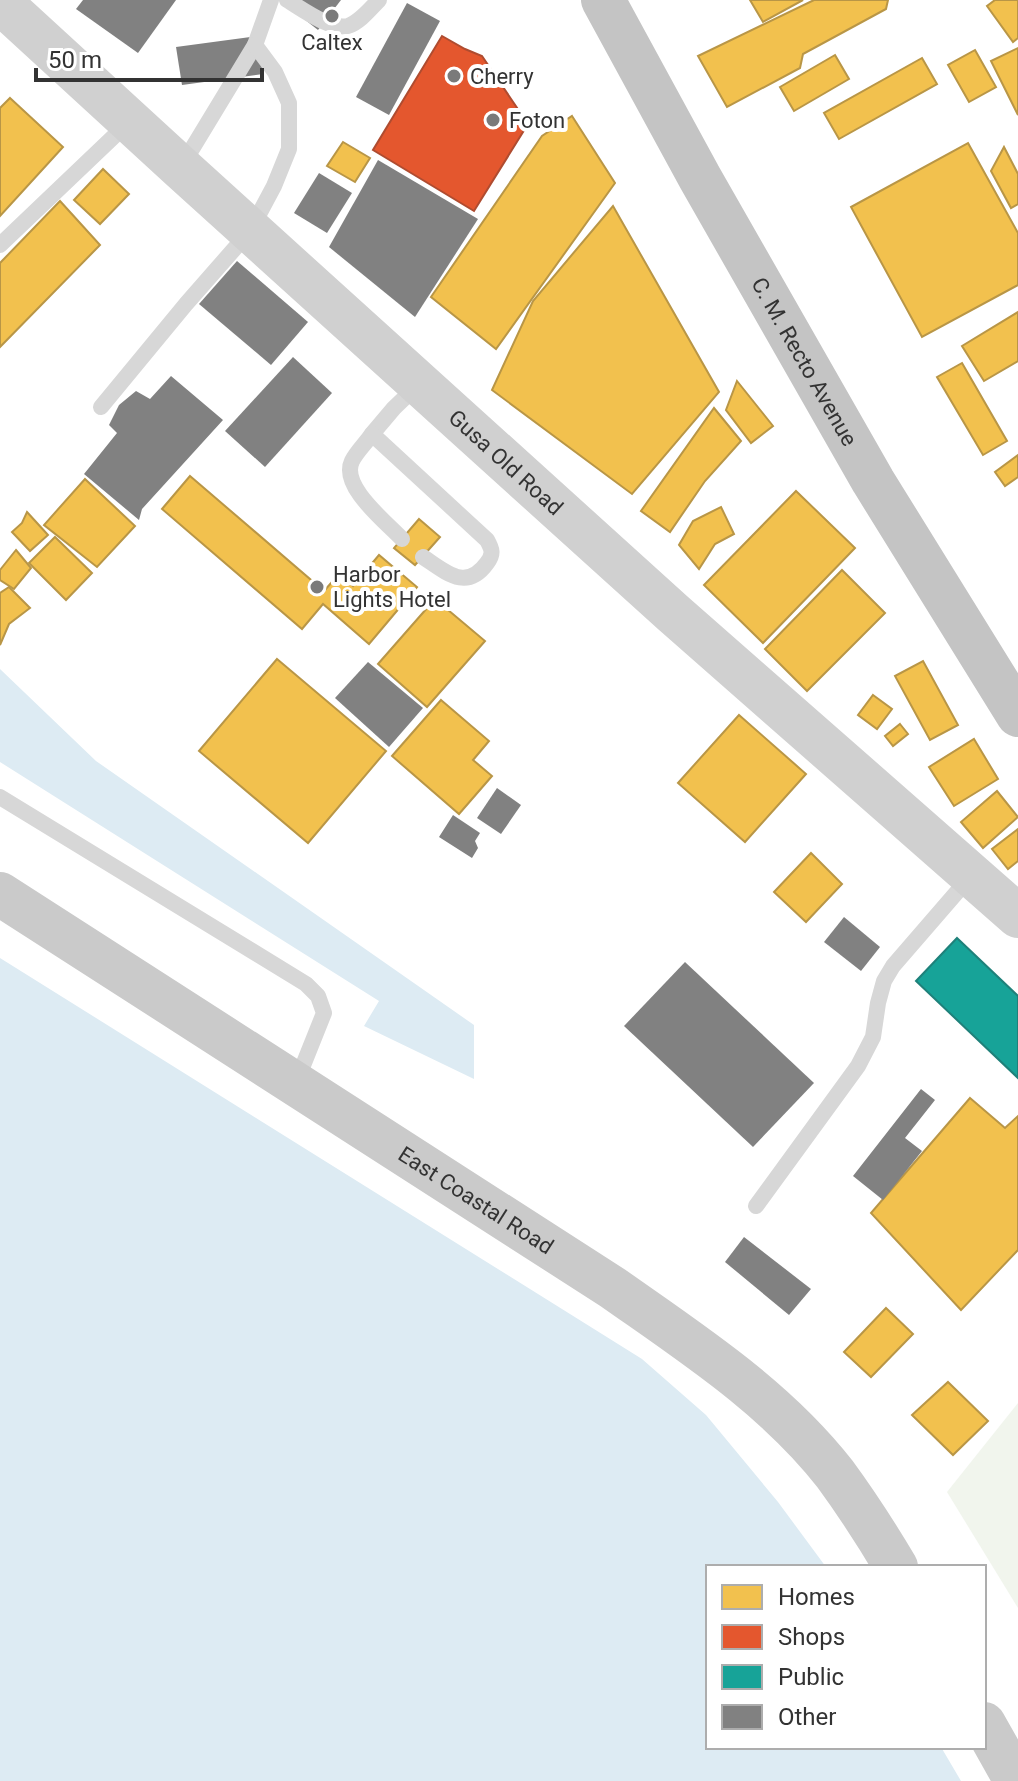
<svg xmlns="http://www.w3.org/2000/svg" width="1018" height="1781" viewBox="0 0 1018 1781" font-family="Roboto,sans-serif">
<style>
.green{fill:#f1f5ed}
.water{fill:#ddebf3}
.homes{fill:#f2c14e;stroke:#b99646;stroke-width:2}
.shops{fill:#e4572e;stroke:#af4c30;stroke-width:2}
.public{fill:#17a398;stroke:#1f817a;stroke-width:2}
.building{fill:#818181}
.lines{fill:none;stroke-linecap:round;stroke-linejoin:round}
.lane{stroke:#d7d7d7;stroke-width:16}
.secondary{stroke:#d0d0d0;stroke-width:44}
.primary{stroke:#cacaca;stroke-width:44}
.highway{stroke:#c4c4c4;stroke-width:44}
.poi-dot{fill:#7a7a7a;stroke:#fff;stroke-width:3}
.labels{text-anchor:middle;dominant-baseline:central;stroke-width:8;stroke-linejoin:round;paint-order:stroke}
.poi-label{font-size:22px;fill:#333;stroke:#fff;text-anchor:start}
.street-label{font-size:22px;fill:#333;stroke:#fff}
</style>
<rect width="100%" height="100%" fill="#fff"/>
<polygon class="green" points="1018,1403 1018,1608 947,1492"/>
<g class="water">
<polygon points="0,669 96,761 474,1025 474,1079 364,1026 379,1001 0,762"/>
<polygon points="0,958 642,1359 706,1415 778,1502 826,1567 708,1567 708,1747 941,1747 961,1781 0,1781"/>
</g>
<g class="homes">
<polygon points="750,0 803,0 763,22"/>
<polygon points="814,0 888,0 886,9 803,54 800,68 727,107 698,56"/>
<polygon points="995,0 1018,0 1018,38 1013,42 987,6"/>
<polygon points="1018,48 1018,115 991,61"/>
<polygon points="975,50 996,87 969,102 948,65"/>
<polygon points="835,55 849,79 794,111 780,87"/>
<polygon points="922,58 937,84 839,139 824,113"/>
<polygon points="10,98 63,147 0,216 0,108"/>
<polygon points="572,116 615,183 496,349 431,297 542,136"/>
<polygon points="343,142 370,158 355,182 327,166"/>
<polygon points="968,143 1018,233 1018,285 922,337 851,207"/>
<polygon points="1004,147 1018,174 1018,204 1011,208 991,171"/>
<polygon points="103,169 129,194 100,224 74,200"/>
<polygon points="60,201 100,245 0,347 0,263"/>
<polygon points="613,206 719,392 632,494 492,390 533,301"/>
<polygon points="1018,312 1018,361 984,381 962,346"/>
<polygon points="962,363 1007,441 983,455 937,377"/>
<polygon points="737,381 773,426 751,443 726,410"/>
<polygon points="714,408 741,441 705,481 670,532 641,511"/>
<polygon points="1018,455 1018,477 1005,486 995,472"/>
<polygon points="190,476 324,591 339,574 353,586 379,555 417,587 369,644 323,604 302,629 162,509"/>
<polygon points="85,479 135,526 97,567 44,525"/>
<polygon points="796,491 855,548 763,643 704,585"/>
<polygon points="721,507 734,534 715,544 699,569 679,545 693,521"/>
<polygon points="27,512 48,535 30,551 12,532 22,523"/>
<polygon points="419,519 440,537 415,565 394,548"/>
<polygon points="55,537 92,573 66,600 29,563"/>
<polygon points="16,550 31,568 14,589 0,580 0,570"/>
<polygon points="842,570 885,613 807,691 765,649"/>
<polygon points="9,587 30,608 9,624 0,645 0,593"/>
<polygon points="435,599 485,641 427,707 378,664"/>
<polygon points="277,659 386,751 308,843 199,751"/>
<polygon points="923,661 958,725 930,740 895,676"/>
<polygon points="873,695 892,709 877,729 858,715"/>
<polygon points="441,700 489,741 473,760 492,776 459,814 392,756"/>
<polygon points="739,715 806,774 745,842 678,783"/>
<polygon points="900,724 908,734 893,746 885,736"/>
<polygon points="974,739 998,779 954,806 929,767"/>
<polygon points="997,791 1018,817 983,848 961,822"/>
<polygon points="1018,829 1018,861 1008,869 992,849"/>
<polygon points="811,853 842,884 806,922 774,892"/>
<polygon points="970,1098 1005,1128 1018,1116 1018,1250 961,1310 871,1213"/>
<polygon points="886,1308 913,1334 871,1377 844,1352"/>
<polygon points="948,1382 988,1421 953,1455 912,1415"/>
</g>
<polygon class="shops" points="442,36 465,49 482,56 528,124 474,211 373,150"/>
<polygon class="public" points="957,938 1018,996 1018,1078 916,981"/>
<g class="building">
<polygon points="83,0 176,0 138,53 76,9"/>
<polygon points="280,0 341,0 318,30"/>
<polygon points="407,3 440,21 389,115 356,97"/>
<polygon points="257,36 263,74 182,85 176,47"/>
<polygon points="378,160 478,219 415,317 329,247"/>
<polygon points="319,173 352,193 327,233 294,213"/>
<polygon points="237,261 308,322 271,365 199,304"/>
<polygon points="293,357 332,393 265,467 225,431"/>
<polygon points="171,376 223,420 142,509 139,520 84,474 117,433 109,425 119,405 136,391 150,399"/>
<polygon points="368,662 423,708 389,747 335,698"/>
<polygon points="497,788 521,805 501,834 477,818"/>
<polygon points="453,815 480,833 475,841 478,848 472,858 439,837"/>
<polygon points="844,917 880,947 861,971 824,942"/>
<polygon points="685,962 814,1083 753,1147 624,1026"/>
<polygon points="921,1089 935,1100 905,1138 922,1151 883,1200 853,1176"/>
<polygon points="744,1237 811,1289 789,1315 725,1262"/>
</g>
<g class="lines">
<g class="lane">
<path d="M 287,0 C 302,9 330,30 348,26 C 360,22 370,9 379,0"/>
<polyline points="181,167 255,45 271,0"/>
<polyline points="0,245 129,122"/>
<polyline points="101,407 186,304 250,231 274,186 289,149 289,103 275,72 255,45"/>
<polyline points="372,434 394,408 418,385"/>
<path d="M 402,539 C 385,521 340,486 352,461 C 357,451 366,443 372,434 L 487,540 C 492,549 494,554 487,563 C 466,592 446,572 423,557"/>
<polyline points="0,797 306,984 318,996 324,1013 296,1083"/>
<polyline points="756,1206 858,1066 873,1037 878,1003 884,981 893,966 970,877"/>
</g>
<path class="secondary" id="s1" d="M 0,2 L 181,168 L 673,613 L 1018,916"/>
<g class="primary">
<path id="s2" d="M 0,894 L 613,1288 C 691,1343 775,1397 835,1474 C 857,1504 877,1535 896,1567"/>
<polyline points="984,1724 1016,1781"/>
</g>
<path class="highway" id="s3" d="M 603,0 L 700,178 L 873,481 L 1018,715"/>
</g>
<g class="poi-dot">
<circle cx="332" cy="16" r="8"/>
<circle cx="454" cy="76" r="8"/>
<circle cx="493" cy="120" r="8"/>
<circle cx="317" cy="587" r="8"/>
</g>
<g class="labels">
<g class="poi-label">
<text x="332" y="42" text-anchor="middle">Caltex</text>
<text x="470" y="76">Cherry</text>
<text x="509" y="120">Foton</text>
<text x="333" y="574">Harbor<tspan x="333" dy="25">Lights Hotel</tspan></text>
</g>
<g class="street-label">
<text stroke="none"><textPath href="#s3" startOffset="414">C. M. Recto Avenue</textPath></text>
<text stroke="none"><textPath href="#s1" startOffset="684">Gusa Old Road</textPath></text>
<text stroke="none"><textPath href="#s2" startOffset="566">East Coastal Road</textPath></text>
</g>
</g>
<rect x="706" y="1565" width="280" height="184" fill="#ffffff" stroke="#adadad" stroke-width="2"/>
<rect x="722" y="1585" width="40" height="24" fill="#f2c14e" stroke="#adadad" stroke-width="2"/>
<text x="778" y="1605" font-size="24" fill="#333333">Homes</text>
<rect x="722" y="1625" width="40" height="24" fill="#e4572e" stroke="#adadad" stroke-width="2"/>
<text x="778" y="1645" font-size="24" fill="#333333">Shops</text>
<rect x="722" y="1665" width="40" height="24" fill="#17a398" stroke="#adadad" stroke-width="2"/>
<text x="778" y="1685" font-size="24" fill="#333333">Public</text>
<rect x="722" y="1705" width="40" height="24" fill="#818181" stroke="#adadad" stroke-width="2"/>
<text x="778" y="1725" font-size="24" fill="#333333">Other</text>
<path d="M36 68v12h226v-12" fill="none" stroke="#333333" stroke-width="4"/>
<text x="48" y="68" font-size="24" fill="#333333" stroke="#ffffff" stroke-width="6" paint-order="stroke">50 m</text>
</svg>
